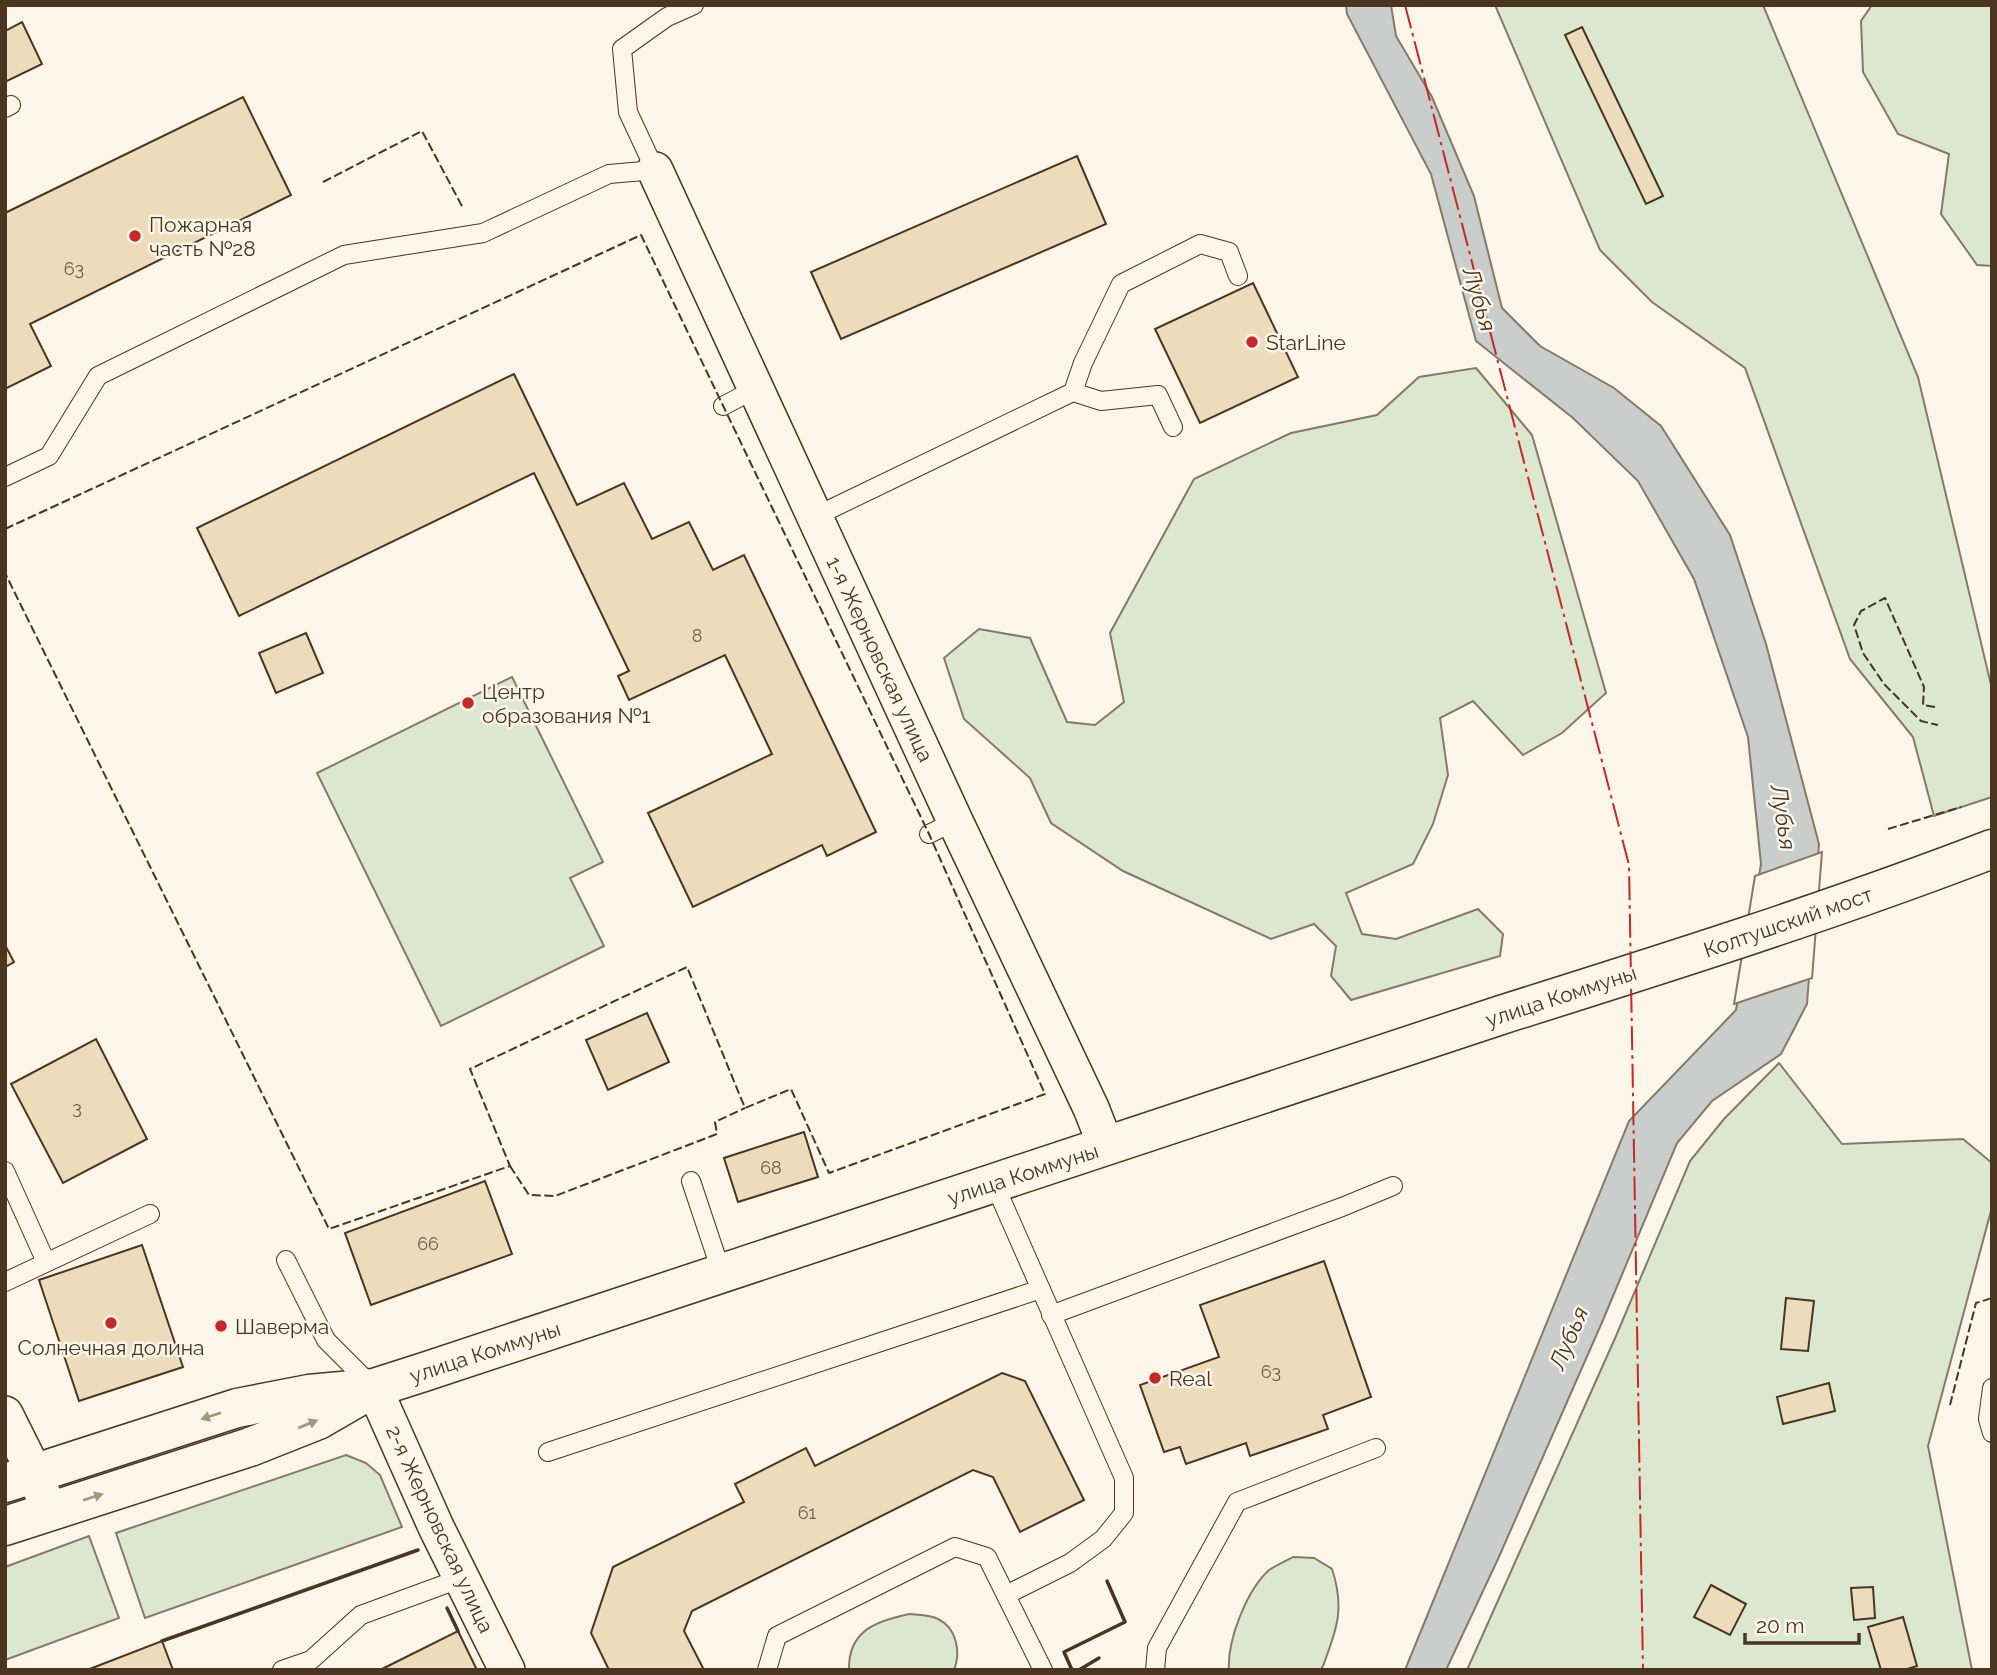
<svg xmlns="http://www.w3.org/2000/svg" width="1997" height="1675" viewBox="0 0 1997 1675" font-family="Raleway,sans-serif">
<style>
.green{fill:#dce7d0;stroke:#887966;stroke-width:2}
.water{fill:#c9cecd;stroke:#887966;stroke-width:2}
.pier{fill:#fbf6e9;stroke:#887966;stroke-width:2}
.building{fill:#ecdcbc;stroke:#4a3520;stroke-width:2}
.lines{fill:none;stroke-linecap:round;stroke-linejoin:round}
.service-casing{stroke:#4a3520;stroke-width:20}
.minor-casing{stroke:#4a3520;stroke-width:38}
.secondary-casing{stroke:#4a3520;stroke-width:41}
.service{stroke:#fbf6e9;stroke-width:18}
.minor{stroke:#fbf6e9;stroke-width:35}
.secondary{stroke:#fbf6e9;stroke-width:38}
.fence{stroke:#4a3520;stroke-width:2;stroke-dasharray:9 3.5;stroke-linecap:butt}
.wall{stroke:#4a3520;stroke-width:3.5}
.power{stroke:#c62828;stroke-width:2;stroke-dasharray:24 5 3.5 5;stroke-linecap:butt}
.oneway{fill:#a29684}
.poi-dot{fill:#c62828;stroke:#fbf6e9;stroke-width:2.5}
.labels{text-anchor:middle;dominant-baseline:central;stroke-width:5;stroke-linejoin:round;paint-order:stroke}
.number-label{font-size:18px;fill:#725f47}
.poi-label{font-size:21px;fill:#4a3520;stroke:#fbf6e9;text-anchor:start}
.street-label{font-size:21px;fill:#4a3520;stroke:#fbf6e9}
.water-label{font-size:23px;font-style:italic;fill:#4a3520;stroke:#fbf6e9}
</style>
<rect width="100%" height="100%" fill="#fbf6e9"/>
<g class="green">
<polygon points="1495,5 1763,5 1918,377 1992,689 1992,797 1934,816 1913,737 1850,659 1745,368 1652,302 1600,250"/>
<polygon points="1872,5 1992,5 1992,266 1977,265 1941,214 1949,154 1898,134 1863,72 1861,21"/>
<polygon points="1476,368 1532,435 1606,693 1562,733 1523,755 1473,701 1440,718 1448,775 1433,824 1413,864 1346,893 1362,934 1396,939 1478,909 1503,934 1500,956 1351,1000 1331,976 1336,946 1314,924 1271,939 1123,871 1051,823 1030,778 964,719 944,658 979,629 1030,638 1067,722 1095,725 1124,702 1110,633 1194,479 1291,433 1377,415 1419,377"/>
<polygon points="512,677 603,862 570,878 604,946 441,1026 317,773"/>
<polygon points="1779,1063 1842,1144 1963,1139 1992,1163 1992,1207 1928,1446 1972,1670 1467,1670 1616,1336 1690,1161 1724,1119"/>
<polygon points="346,1455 366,1463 380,1475 402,1527 145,1618 116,1533"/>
<polygon points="89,1536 119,1618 5,1660 5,1567"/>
<path d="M 1293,1557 L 1314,1558 L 1332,1569 C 1345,1608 1337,1629 1323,1666 L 1320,1670 L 1229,1670 C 1227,1640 1247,1590 1269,1570 C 1276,1565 1286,1561 1293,1557 Z"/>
<path d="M 909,1614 C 918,1615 931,1615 938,1619 C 957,1628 961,1653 954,1670 L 849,1670 C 848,1630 877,1621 909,1614 Z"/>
</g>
<polygon class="water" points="1346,5 1391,5 1396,36 1432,97 1474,196 1502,308 1540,346 1614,388 1661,426 1730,535 1766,644 1819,844 1807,1004 1781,1054 1712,1101 1677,1143 1603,1320 1498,1559 1446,1670 1405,1670 1629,1121 1736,1010 1761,864 1748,737 1694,579 1638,481 1573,418 1476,341 1431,174 1347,14"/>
<polygon class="pier" points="1822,852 1812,978 1734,1004 1755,876"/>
<g class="building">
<polygon points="22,22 42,64 5,82 5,31"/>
<polygon points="1582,27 1663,196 1646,204 1565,35"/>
<polygon points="243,97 291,195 30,324 51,366 5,389 5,213"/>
<polygon points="1077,156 1106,224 841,339 811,272"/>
<polygon points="1253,283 1298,377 1200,423 1155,329"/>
<polygon points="514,374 577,505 624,483 652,539 689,522 713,570 744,555 876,832 827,856 822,845 693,907 648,813 772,754 725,655 629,700 618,676 629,671 534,473 239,616 197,528"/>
<polygon points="306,633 323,673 276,693 259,653"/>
<polygon points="5,945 14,962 5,967"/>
<polygon points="647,1013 669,1062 608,1090 586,1040"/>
<polygon points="96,1039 147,1139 63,1183 11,1084"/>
<polygon points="804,1132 818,1177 738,1202 724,1158"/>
<polygon points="485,1181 512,1254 371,1305 345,1233"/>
<polygon points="142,1245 183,1367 79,1401 39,1280"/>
<polygon points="1324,1261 1371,1397 1323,1415 1328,1429 1250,1456 1246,1443 1186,1464 1180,1447 1164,1452 1140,1385 1219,1357 1200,1305"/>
<polygon points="1786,1298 1814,1301 1808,1351 1781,1349"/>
<polygon points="1002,1373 1025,1381 1084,1500 1020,1532 993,1477 973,1470 692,1611 684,1631 704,1670 609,1670 591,1633 613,1567 744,1502 735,1484 806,1448 815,1466"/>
<polygon points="1829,1383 1835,1411 1783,1424 1777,1397"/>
<polygon points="1711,1585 1746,1604 1730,1635 1694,1617"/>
<polygon points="1873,1587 1875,1618 1854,1620 1851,1588"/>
<polygon points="1903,1617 1917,1666 1904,1670 1881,1670 1868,1627"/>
<polygon points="458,1631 477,1670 380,1670"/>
<polygon points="162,1641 173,1670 87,1670"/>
</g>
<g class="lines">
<defs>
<g id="service">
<polyline points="5,108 11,105"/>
<polyline points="1073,392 1083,363 1121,284 1200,244 1229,252 1238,276"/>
<polyline points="723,406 755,389"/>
<polyline points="5,477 49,456 98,376 344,255 483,233 609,174 655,170 628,112 622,49 667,17 694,5"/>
<polyline points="814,517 1073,392 1101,401 1158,395 1173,427"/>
<polyline points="929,834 955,821"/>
<polyline points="5,1171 46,1262"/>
<polyline points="691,1181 722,1274"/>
<polyline points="994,1183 1124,1478 1124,1513 1103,1539 1070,1563 1006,1595"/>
<polyline points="286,1260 326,1340 372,1386"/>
<polyline points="5,1282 150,1214"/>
<polyline points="1051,1315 1342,1207 1393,1186"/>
<polyline points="1992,1388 1988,1419 1992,1433"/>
<polyline points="548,1452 1041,1289"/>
<polyline points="282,1670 311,1660 361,1615 462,1578"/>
<polyline points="767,1670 777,1636 955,1547 987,1557 1043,1670"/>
<polyline points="1155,1670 1157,1648 1237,1502 1376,1448"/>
</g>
<g id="minor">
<polyline points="655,170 955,821 1091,1108 1106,1146"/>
<polyline points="374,1388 436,1527 507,1670"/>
<polyline points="5,1414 35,1474 49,1511"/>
</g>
<g id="secondary">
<path d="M 5,1483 L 237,1408 L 309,1394 L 374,1388 L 424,1372 L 1501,1015 C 1666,963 1831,911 1992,849"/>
<polyline points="5,1526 250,1447 318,1420 363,1394"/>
</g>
</defs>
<use href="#service" class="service-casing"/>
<use href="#minor" class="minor-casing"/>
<use href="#secondary" class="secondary-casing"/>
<use href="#service" class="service"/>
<use href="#minor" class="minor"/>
<use href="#secondary" class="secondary"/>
<g class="fence">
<polyline points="323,182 422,131 463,208"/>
<polyline points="5,529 641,235 929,834 1045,1094 829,1173 791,1089 745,1108 687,967 470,1069 510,1166 329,1229 5,573"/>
<polyline points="1935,707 1923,705 1924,687 1885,598 1861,611 1854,625 1863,653 1884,684 1921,721 1938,725"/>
<polyline points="1888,829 1961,807"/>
<polyline points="510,1166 529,1195 555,1196 717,1134 715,1122 745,1108"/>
<polyline points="1950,1405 1976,1303 1992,1298"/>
</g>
<g class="wall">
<polyline points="447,1608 458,1631"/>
<polyline points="162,1641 418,1550"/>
<polyline points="1072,1670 1064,1652 1125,1622 1107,1581"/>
<polyline points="1079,1670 1099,1658"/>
</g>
<polyline class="power" points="1405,5 1629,865 1643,1670"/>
</g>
<defs><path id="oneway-solid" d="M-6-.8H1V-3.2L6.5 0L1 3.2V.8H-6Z" transform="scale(1.75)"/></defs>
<g class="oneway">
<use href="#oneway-solid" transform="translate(211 1416) rotate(162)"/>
<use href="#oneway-solid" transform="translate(308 1424) rotate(-22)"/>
<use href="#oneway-solid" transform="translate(93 1497) rotate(-18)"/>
</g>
<g class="poi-dot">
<circle cx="135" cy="236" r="7"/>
<circle cx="1252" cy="342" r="7"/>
<circle cx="468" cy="703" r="7"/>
<circle cx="111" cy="1323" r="7"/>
<circle cx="221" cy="1326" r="7"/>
<circle cx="1155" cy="1378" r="7"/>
</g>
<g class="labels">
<g class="number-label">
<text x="74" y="268">63</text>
<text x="697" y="635">8</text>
<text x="77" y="1107">3</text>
<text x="771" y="1167">68</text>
<text x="428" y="1243">66</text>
<text x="1271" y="1371">63</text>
<text x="807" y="1512">61</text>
</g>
<g class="poi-label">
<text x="149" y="224">Пожарная<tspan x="149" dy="24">часть №28</tspan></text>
<text x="1266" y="342">StarLine</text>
<text x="482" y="691">Центр<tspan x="482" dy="24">образования №1</tspan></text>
<text x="235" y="1326">Шаверма</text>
<text x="111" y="1347" text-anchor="middle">Солнечная долина</text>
<text x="1169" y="1378">Real</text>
</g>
<g class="street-label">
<text transform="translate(880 659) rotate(65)">1-я Жерновская улица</text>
<text transform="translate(1788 922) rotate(-19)">Колтушский мост</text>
<text transform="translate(1561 996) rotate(-18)">улица Коммуны</text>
<text transform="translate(1023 1174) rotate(-18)">улица Коммуны</text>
<text transform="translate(485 1352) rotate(-18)">улица Коммуны</text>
<text transform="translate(440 1529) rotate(65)">2-я Жерновская улица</text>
</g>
<g class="water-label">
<text transform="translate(1480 299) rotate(73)">Лубья</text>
<text transform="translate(1784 817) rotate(81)">Лубья</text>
<text transform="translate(1568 1338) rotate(-67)">Лубья</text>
</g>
</g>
<rect width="1997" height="1675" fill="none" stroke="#4a3520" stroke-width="14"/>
<path d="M1745 1633v10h114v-10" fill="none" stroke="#4a3520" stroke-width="3.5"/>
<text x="1756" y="1633" font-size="21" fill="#4a3520" stroke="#fbf6e9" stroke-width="5" paint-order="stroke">20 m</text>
</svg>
